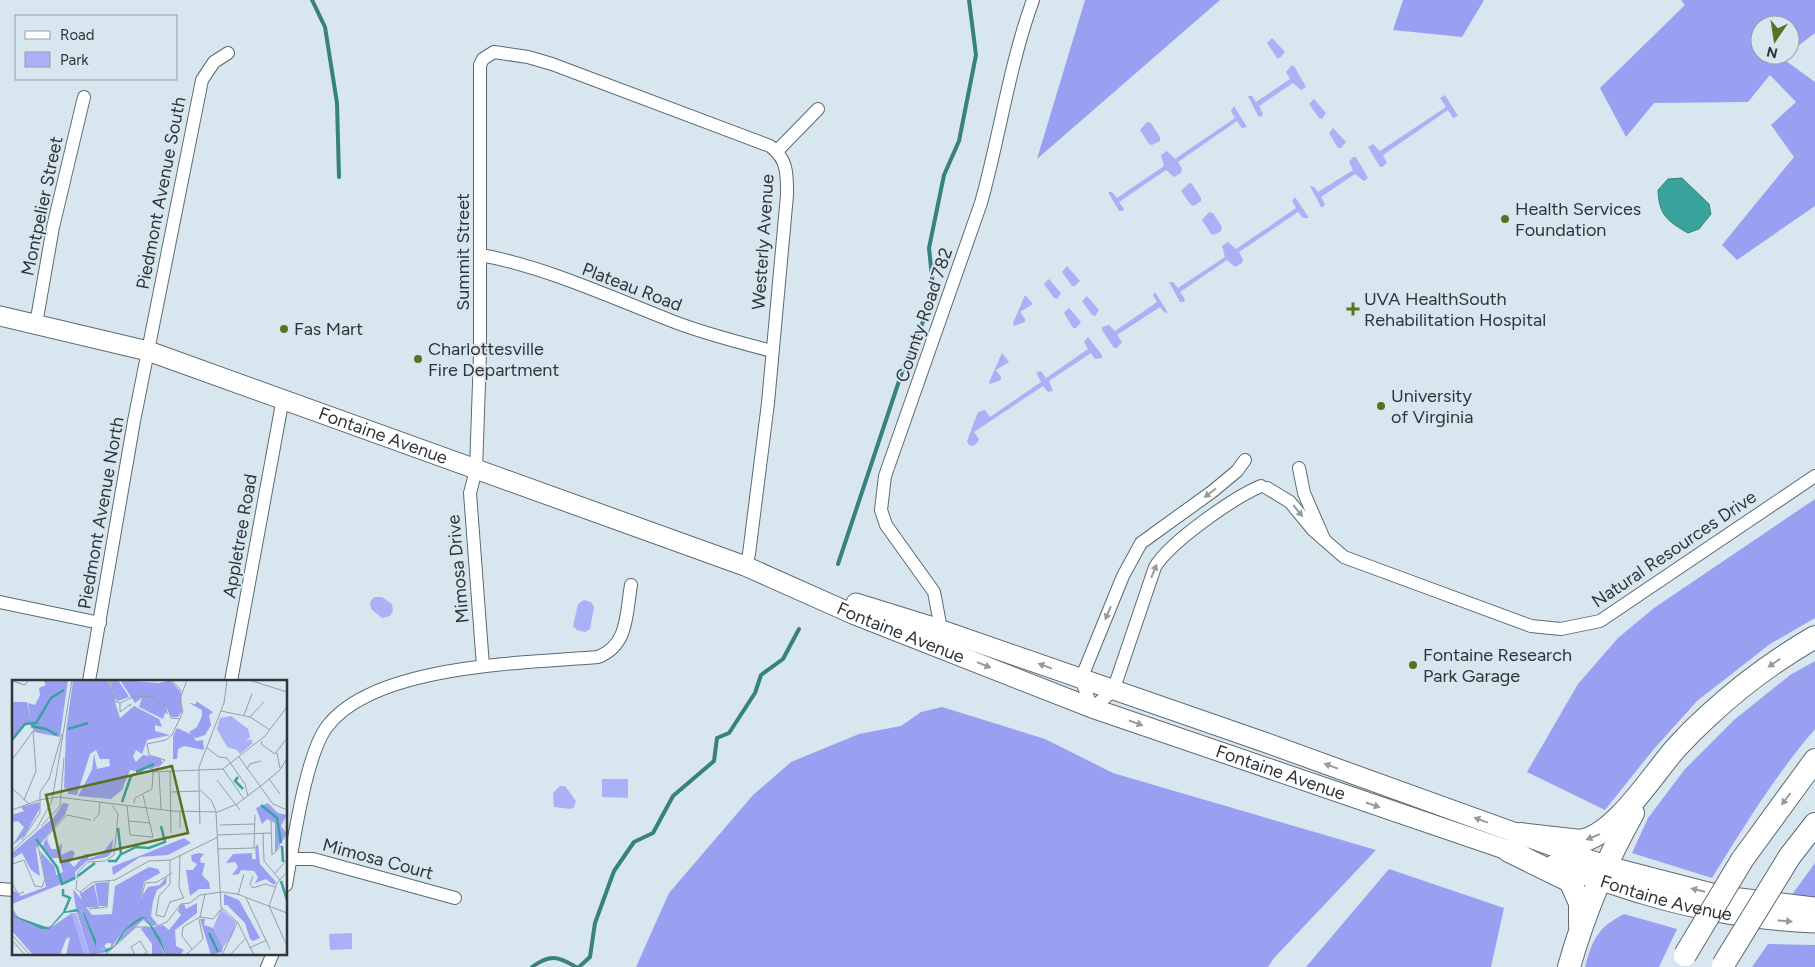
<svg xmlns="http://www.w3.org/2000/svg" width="1815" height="967" viewBox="0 0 1815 967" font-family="Figtree,sans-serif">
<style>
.green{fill:#aab1f6}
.forest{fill:#9aa0f1}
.water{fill:#3aa29c;stroke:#37817e}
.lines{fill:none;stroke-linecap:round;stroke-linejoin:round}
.stream{stroke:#37817e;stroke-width:4}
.minor-casing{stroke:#5d6a72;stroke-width:14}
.primary-casing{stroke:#5d6a72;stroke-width:21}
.motorway-casing{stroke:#5d6a72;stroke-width:24}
.minor{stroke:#fff;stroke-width:12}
.primary{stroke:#fff;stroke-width:19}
.motorway{stroke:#fff;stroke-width:22}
.motorway-bridge-casing{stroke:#5d6a72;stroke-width:24;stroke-linecap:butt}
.motorway-bridge{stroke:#fff;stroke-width:22}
.oneway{fill:#979a9c}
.poi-dot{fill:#5b7121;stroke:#d8e6ef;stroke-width:2}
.labels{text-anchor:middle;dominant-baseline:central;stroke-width:4;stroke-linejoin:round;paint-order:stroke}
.street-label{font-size:18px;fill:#2f3538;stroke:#d8e6ef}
.poi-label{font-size:18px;fill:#2f3538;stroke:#d8e6ef;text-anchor:start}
.inset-river{fill:none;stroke:#3aa29c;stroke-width:2.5}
.inset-road{fill:none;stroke:#949fa6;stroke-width:1}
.view{fill:#5b7121;fill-opacity:0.15;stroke:#5b7121;stroke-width:2.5}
.inset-edge{fill:none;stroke:#2f3538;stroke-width:2.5}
</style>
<rect width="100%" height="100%" fill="#d8e6ef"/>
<g class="green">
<polygon points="1272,38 1285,52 1280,58 1277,58 1267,43"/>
<polygon points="1291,66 1294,66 1306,87 1301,90 1293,83 1259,106 1263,114 1261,117 1258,116 1248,96 1252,96 1256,102 1290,79 1286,72"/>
<polygon points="1445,95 1458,116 1453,118 1448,110 1383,155 1387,163 1382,167 1380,167 1368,147 1373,144 1380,151 1446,107 1440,98"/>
<polygon points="1314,99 1326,113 1322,119 1319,118 1309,104"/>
<polygon points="1234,106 1247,127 1242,128 1237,121 1178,162 1182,169 1181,173 1174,177 1166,170 1119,202 1124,209 1123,211 1119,211 1108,192 1112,192 1117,198 1164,166 1161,155 1167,151 1175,159 1235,118 1231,111"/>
<polygon points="1147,122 1151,123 1160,137 1160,141 1152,145 1149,144 1140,130"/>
<polygon points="1333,128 1346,142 1341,148 1338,148 1329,133"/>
<polygon points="1353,157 1356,157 1368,178 1364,181 1355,174 1321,197 1325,204 1323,207 1321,207 1310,186 1314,187 1318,192 1353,170 1349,162"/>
<polygon points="1189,183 1192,184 1201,198 1201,201 1194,206 1191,205 1181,191"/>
<polygon points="1295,197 1309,218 1303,218 1298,212 1239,252 1243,260 1242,263 1235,267 1227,260 1180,292 1185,299 1184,302 1180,302 1169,282 1173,282 1178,288 1225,257 1222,246 1228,242 1236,249 1296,208 1292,201"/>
<polygon points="1209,212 1213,213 1222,227 1221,231 1214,235 1211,234 1202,220"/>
<polygon points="1067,266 1080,281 1075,286 1072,286 1062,272"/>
<polygon points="1049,279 1061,293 1057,299 1054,298 1044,284"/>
<polygon points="1155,292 1168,313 1164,312 1160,307 1117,335 1122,342 1117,348 1114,348 1102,330 1102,327 1109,325 1115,331 1157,302 1153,295"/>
<polygon points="1025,295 1033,304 1020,312 1025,319 1025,322 1014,326 1013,323"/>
<polygon points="1087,296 1099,310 1095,316 1092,315 1082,301"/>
<polygon points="1069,308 1081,322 1076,328 1073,328 1064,313"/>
<polygon points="1088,337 1102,355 1102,358 1095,359 1091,353 1049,381 1053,391 1048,392 1043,386 974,432 979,439 978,442 973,446 969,445 967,441 978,412 985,410 990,417 1041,382 1036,372 1041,371 1046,378 1088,349 1084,342"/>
<polygon points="1002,353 1009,362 996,370 1001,377 1001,380 990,384 989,382"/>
<polygon points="374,597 382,597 392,604 393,611 390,616 382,618 371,609 370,602"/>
<polygon points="584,600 591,602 594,607 590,629 585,632 577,630 573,626 578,604"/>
<polygon points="602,779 628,779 628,798 602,797"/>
<polygon points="560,786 565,786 576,801 574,807 571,809 554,807 553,793"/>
<polygon points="352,933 352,949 330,950 329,934"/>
</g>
<g class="forest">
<polygon points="1085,0 1220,0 1037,159"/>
<polygon points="1403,0 1484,0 1462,37 1393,30"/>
<polygon points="1681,0 1815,0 1815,33 1790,52 1790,25 1760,25 1760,55 1785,55 1782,58 1815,82 1815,206 1737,260 1722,245 1794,157 1771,125 1796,102 1770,75 1748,102 1654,103 1626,137 1600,88 1685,5"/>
<polygon points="1815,499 1815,618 1770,644 1697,701 1653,750 1605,810 1527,772 1578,684 1618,638 1654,608"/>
<path d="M 1815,661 L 1815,729 C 1776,774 1744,827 1712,878 L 1632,853 L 1648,818 L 1685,769 L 1734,720 L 1790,675 Z"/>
<polygon points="942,707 1045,739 1113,773 1376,850 1274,958 1268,967 636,967 669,893 753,795 791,762 859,734 901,726 921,712"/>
<polygon points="1815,863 1815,897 1791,896"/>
<polygon points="1389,869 1504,908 1491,967 1306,967"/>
<path d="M 1624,914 L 1677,929 L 1659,967 L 1585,967 C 1592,940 1598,927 1624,914 Z"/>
<polygon points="1768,944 1815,945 1815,967 1752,967"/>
</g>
<path class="water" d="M 1682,178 L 1709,204 L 1711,214 L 1699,229 L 1688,233 C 1667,221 1659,215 1658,190 L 1668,179 Z"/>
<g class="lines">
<g class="stream">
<polyline points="312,0 325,27 337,103 339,177"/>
<polyline points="838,564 904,366 934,296 929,248 944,175 959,141 976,55 969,0"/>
<path d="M 532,967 C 550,954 558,956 576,967"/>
<polyline points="579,967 590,957 595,923 614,871 634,842 653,833 673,796 714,761 717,738 729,733 755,693 761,675 783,659 799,629"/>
</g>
<defs>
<g id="minor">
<polyline points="777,151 818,109"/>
<path d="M 481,255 C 547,267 617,300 680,324 C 710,335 741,343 772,351"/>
<polyline points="36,324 53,227 84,97"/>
<path d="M 1245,460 L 1237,471 L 1213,491 L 1141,543 L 1123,576 L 1081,679 L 1092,708 L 1113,691 L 1155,567 C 1170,542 1233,498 1261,486"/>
<polyline points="1299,468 1304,493 1324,539"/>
<polyline points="1267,488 1290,502 1313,530 1344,557 1531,626 1561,629 1600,621 1815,476"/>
<polyline points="0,602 100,623"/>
<path d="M 941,629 L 934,592 L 886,525 L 881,510 L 885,476 L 981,203 C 1000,135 1009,66 1033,0"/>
<path d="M 483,666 L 470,493 L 476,470 L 480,354 L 480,65 L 483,59 L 494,52 L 528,57 L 552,64 L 770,146 C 788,159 787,175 787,195 L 768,403 L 749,554 L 745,566"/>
<polyline points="89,681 134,421 202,80 214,62 228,53"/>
<polyline points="231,681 283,398"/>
<polyline points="291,859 313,859 455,898"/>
<path d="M 286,885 C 293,846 305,758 326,728 C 372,664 526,663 598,657 C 629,645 626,613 631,585"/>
<polyline points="0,889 14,890"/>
<polyline points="267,967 273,953"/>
</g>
<g id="primary">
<path id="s1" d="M 0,316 L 148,351 L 745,566 L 855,615 L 1092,708 L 1522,855"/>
<polyline points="856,603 927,625 1264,742 1607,866 1723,896 1815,907"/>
<path id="s2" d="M 1553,865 C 1601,880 1648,898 1697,908 C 1736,917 1775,921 1815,923"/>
</g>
<g id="motorway">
<path d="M 1520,834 L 1580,841 C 1615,836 1653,774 1676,748 C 1686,737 1697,726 1708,716 C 1740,686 1777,659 1815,637"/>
<polyline points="1509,851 1570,881 1580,903 1580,925"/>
<polyline points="1790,856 1815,824"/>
<polyline points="1742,860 1815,760"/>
<path d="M 1569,967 C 1584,914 1606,861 1633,813"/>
</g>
</defs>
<use href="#minor" class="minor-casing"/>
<use href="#primary" class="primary-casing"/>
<use href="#motorway" class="motorway-casing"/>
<use href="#minor" class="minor"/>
<use href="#primary" class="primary"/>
<use href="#motorway" class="motorway"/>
<defs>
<g id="motorway-bridge">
<polyline points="1685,955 1742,860"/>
<polyline points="1723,965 1790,856"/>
</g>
</defs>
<use href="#motorway-bridge" class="motorway-bridge-casing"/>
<use href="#motorway-bridge" class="motorway-bridge"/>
</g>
<defs><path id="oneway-solid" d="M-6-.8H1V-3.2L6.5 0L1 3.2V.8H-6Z" transform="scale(1.25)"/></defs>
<g class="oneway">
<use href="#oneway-solid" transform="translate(1210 493) rotate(143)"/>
<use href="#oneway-solid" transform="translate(1298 511) rotate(51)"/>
<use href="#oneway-solid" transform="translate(1154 571) rotate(-68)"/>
<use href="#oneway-solid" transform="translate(1108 613) rotate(113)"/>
<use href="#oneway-solid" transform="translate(1774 663) rotate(145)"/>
<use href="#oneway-solid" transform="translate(984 665) rotate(22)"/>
<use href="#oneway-solid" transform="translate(1045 666) rotate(-160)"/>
<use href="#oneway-solid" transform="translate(1136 723) rotate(19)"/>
<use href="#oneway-solid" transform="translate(1331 766) rotate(-160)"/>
<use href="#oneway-solid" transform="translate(1786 799) rotate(127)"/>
<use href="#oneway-solid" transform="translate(1373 805) rotate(19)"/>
<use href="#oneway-solid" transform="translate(1481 820) rotate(-160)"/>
<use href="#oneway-solid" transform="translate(1593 837) rotate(158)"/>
<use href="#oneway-solid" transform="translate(1698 890) rotate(-167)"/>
<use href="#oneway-solid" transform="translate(1785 921) rotate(5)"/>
</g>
<g class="poi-dot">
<circle cx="1505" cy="219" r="5"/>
<path d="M1350.5 301.5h5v5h5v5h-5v5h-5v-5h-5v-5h5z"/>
<circle cx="284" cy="329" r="5"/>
<circle cx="418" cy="359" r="5"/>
<circle cx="1381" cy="406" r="5"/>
<circle cx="1413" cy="665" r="5"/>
</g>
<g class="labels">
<g class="street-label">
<text transform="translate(161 193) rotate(-79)">Piedmont Avenue South</text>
<text transform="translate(42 206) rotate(-78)">Montpelier Street</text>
<text transform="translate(763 242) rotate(-86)">Westerly Avenue</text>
<text transform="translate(463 252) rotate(-90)">Summit Street</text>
<text transform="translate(632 287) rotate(21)">Plateau Road</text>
<text transform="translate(924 315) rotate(-71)">County Road 782</text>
<text stroke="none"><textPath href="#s1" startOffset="402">Fontaine Avenue</textPath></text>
<text transform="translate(101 513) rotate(-80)">Piedmont Avenue North</text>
<text transform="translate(240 536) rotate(-80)">Appletree Road</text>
<text transform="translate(1674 549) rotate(-34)">Natural Resources Drive</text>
<text transform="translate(458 569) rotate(-95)">Mimosa Drive</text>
<text stroke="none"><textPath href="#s1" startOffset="956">Fontaine Avenue</textPath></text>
<text stroke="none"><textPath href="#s1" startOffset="1361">Fontaine Avenue</textPath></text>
<text transform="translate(378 859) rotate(15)">Mimosa Court</text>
<text stroke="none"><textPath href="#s2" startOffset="118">Fontaine Avenue</textPath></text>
</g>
<g class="poi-label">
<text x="1515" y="209">Health Services<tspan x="1515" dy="21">Foundation</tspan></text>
<text x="1364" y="299">UVA HealthSouth<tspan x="1364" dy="21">Rehabilitation Hospital</tspan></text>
<text x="294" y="329">Fas Mart</text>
<text x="428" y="349">Charlottesville<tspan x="428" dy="21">Fire Department</tspan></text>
<text x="1391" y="396">University<tspan x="1391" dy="21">of Virginia</tspan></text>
<text x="1423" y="655">Fontaine Research<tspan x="1423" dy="21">Park Garage</tspan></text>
</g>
</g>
<g transform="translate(12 680)">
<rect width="275" height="275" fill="#d8e6ef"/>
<path d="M 219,36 L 236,49 L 238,57 L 233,62 L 239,59 L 241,63 L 228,74 L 225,70 L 215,67 L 205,49 L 208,38 ZM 209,229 L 224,242 L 220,256 L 211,267 L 201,248 ZM 60,233 L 64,233 L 78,275 L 72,275 Z" fill="#aab1f6"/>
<path d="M 31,0 L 56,0 L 48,57 L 22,52 L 19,44 L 14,43 L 0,62 L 0,22 L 15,22 L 19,41 L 16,23 L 23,25 L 28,15 L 27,8 L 34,5 ZM 61,0 L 96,0 L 108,38 L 122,26 L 147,39 L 150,47 L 143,45 L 143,51 L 158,55 L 135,60 L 130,74 L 124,70 L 121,77 L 124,82 L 131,75 L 148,78 L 151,83 L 140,89 L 131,88 L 131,92 L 118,90 L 110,110 L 99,119 L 66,116 L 80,90 L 82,74 L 85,89 L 98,86 L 97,79 L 88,79 L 84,70 L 78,74 L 65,115 L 56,114 L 56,109 L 52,108 L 54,51 ZM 98,0 L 106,0 L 117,17 L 103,22 L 106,19 L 102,20 ZM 108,0 L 147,3 L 158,0 L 169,12 L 170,32 L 166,37 L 160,37 L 154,26 L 156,34 L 153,33 L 151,39 L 127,27 L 130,18 L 123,23 ZM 184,21 L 201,32 L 197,35 L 199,45 L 193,55 L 184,58 L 177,52 L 185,47 L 190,36 L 190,30 L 177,23 L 184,24 ZM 165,48 L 181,55 L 184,61 L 191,60 L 192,70 L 172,66 L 166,69 L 165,79 L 161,79 L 161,56 ZM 27,122 L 28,128 L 13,155 L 0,166 L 12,147 L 6,141 L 0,142 L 0,135 L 12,131 L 9,127 ZM 51,123 L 57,124 L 53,135 L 24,168 L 28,196 L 19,190 L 10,173 L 0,179 L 0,173 L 42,137 ZM 256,123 L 266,133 L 275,135 L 269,146 L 275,154 L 263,172 L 263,143 L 255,139 L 250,144 L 244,128 ZM 37,156 L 35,160 L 39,169 L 45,169 L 50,163 L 49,175 L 60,170 L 63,173 L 58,183 L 62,187 L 73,174 L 78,174 L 76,179 L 90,174 L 101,159 L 100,172 L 95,177 L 75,181 L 63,192 L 64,198 L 0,224 L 0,209 L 9,216 L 34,207 L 28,171 L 43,187 L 44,195 L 51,192 L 48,181 L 50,178 L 40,178 L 31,167 L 32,162 ZM 172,158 L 179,163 L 156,175 L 128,177 L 101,195 L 100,187 ZM 246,164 L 248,184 L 264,202 L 262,205 L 254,199 L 243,203 L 246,197 L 242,191 L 229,190 L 227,194 L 220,195 L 226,187 L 223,182 L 214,183 L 221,174 L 240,173 L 240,179 L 244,179 L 243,167 ZM 187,173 L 192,174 L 188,179 L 189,183 L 193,183 L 190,195 L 197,202 L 198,209 L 187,209 L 178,216 L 174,190 L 181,190 L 185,184 L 180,181 L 179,175 ZM 137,187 L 146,189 L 148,193 L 132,202 L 129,218 L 136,207 L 148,205 L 155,196 L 154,204 L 145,210 L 141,221 L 139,236 L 146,245 L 140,246 L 136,239 L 133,237 L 139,246 L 131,240 L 108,261 L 111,251 L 99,268 L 99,263 L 95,263 L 92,266 L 97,270 L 86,268 L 96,272 L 78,275 L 64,230 L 70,232 L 84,260 L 72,232 L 64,229 L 61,209 L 70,220 L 68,214 L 82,204 L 87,228 L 74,227 L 80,235 L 100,234 L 103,206 ZM 96,202 L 95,226 L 87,226 L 83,203 ZM 212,214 L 227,220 L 248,258 L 241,261 L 238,259 L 233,243 L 215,225 L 212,225 ZM 185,223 L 185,233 L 163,250 L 164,266 L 172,270 L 168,275 L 154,275 L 141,247 L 151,245 L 157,250 L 169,235 L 166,231 L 168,225 L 172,224 L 174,229 ZM 0,228 L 7,238 L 30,247 L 41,246 L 60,233 L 72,275 L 54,275 L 58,257 L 54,259 L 48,275 L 21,275 L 0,251 ZM 188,239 L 193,239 L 192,245 L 201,248 L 211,267 L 210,272 L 199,275 ZM 132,247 L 140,247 L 153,275 L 140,275 L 140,264 L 129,249 Z" fill="#9aa0f1"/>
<path d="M 64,229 L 72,232 L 84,260 L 84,267 L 92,270 L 102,266 L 111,251 L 120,243 L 129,237 L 134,237 L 148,258 L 154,275 L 133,237 L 112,251 L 108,260 L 102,267 L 95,272 L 84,267 L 70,231 L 52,233 L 46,240 L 37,249 L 30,249 L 5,238 L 0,235 L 37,248 L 51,232 Z" fill="#3aa29c"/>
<path class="inset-river" d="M 19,46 L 34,49 L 45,55M 56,49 L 76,43M 0,60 L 13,44 L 24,43 L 39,18 L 52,10M 124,92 L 142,84M 226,97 L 223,101 L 231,109M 110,122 L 119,96 L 123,94M 249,125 L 265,138 L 269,163M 24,159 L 45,187 L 50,204 L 63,198M 270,166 L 271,182M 110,174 L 124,167 L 137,168 L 153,162 L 149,146M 96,181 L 104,181 L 109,174 L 106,148M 66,196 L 83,183M 269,201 L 275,220M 51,209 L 51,215 L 58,218 L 52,232M 197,253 L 206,272"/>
<path class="inset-road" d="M 97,0 L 102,21 L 108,23M 159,0 L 170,11M 237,0 L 275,12M 0,1 L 13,5 L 17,0M 108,23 L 123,16 L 140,17 L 155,26 L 159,38 L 168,39M 108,23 L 108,32 L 119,24 L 118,26M 209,31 L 238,37 L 258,50M 232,35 L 240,14M 238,37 L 252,22M 250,61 L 249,64 L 263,74 L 275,58M 194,67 L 207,77 L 215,78 L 233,104 L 236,116M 265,73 L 268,88M 227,77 L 261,124 L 275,130M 0,80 L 21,51 L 24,91 L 12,120M 211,89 L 232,119M 235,89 L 238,84 L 249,81M 141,92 L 211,89 L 253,56 L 275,27M 141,92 L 153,80 L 137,75 L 135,64 L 154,60 L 160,55 L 171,32 L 168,19 L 175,0M 158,92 L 159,153M 147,93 L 149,129M 257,99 L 268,114M 205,100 L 228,130M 0,108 L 17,124M 187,111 L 188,144M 159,112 L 188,111M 27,120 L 46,117 L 160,131 L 206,132 L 225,124 L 250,105 L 268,90 L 275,78M 122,123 L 123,118 L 140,109 L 141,92M 115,126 L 118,155 L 141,157 L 131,115M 0,130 L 27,120M 168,131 L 168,148M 204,131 L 199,120 L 187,109 L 187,87 L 212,23 L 215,0M 204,132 L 209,227 L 226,243 L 242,275M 81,141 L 87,134 L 88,122M 116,141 L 138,143M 259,141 L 260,175 L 269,166M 208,145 L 243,144M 29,146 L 48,126 L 52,78M 251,153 L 252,181 L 268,200M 205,155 L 259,153M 10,160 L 28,133 L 28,112 L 37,99 L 50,54M 205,169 L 242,168 L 243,135M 0,171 L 25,148 L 40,121 L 60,0M 168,175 L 167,207 L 172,219M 158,180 L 158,204 L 147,216 L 144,235 L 152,237 L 158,222 L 171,218M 0,184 L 12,180 L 23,206 L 30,207 L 33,199 L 26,166 L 55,135 L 79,140M 262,194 L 275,180M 241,196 L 238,204 L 241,208 L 253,204 L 263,207M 65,199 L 66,192 L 76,182 L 93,181 L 102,175 L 106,134 L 100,125M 65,200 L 64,209 L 68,212 L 81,202 L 103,200 L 137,181 L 159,180 L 206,157M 0,203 L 6,214 L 12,212M 68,212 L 78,229 L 95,227 L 97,200M 226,215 L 232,194M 130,216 L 133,203 L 145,202 L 160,193M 234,218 L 258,269M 257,226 L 275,266M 257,226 L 265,203 L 275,192M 188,237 L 193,214M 145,246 L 155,242 L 169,224 L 178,223 L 188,215 L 210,212 L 225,214 L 275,233M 0,255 L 18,275M 0,260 L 13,275M 237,268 L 255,260M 180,269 L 170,256 L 171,247 L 188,237 L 201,239 L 210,228M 93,275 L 124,247 L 136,247M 123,275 L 119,267 L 128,261 L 135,272 L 131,275M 174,275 L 191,259 L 187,239M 210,275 L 225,243M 218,275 L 233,259"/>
<path class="view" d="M 160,86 L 176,153 L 49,182 L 34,115 Z"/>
<rect width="275" height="275" class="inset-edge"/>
</g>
<rect x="15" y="15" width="162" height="65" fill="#d8e6ef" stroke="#949fa6"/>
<rect x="25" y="31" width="25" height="8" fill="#ffffff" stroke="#949fa6"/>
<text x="60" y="40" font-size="15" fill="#2f3538">Road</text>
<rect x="25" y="52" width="25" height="15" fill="#aab1f6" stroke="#949fa6"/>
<text x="60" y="65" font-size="15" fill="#2f3538">Park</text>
<g transform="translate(1775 40) rotate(193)"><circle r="24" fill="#d8e6ef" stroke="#949fa6"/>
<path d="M0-4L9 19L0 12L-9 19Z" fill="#5b7121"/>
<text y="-8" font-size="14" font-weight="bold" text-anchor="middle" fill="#2f3538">N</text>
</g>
</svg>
